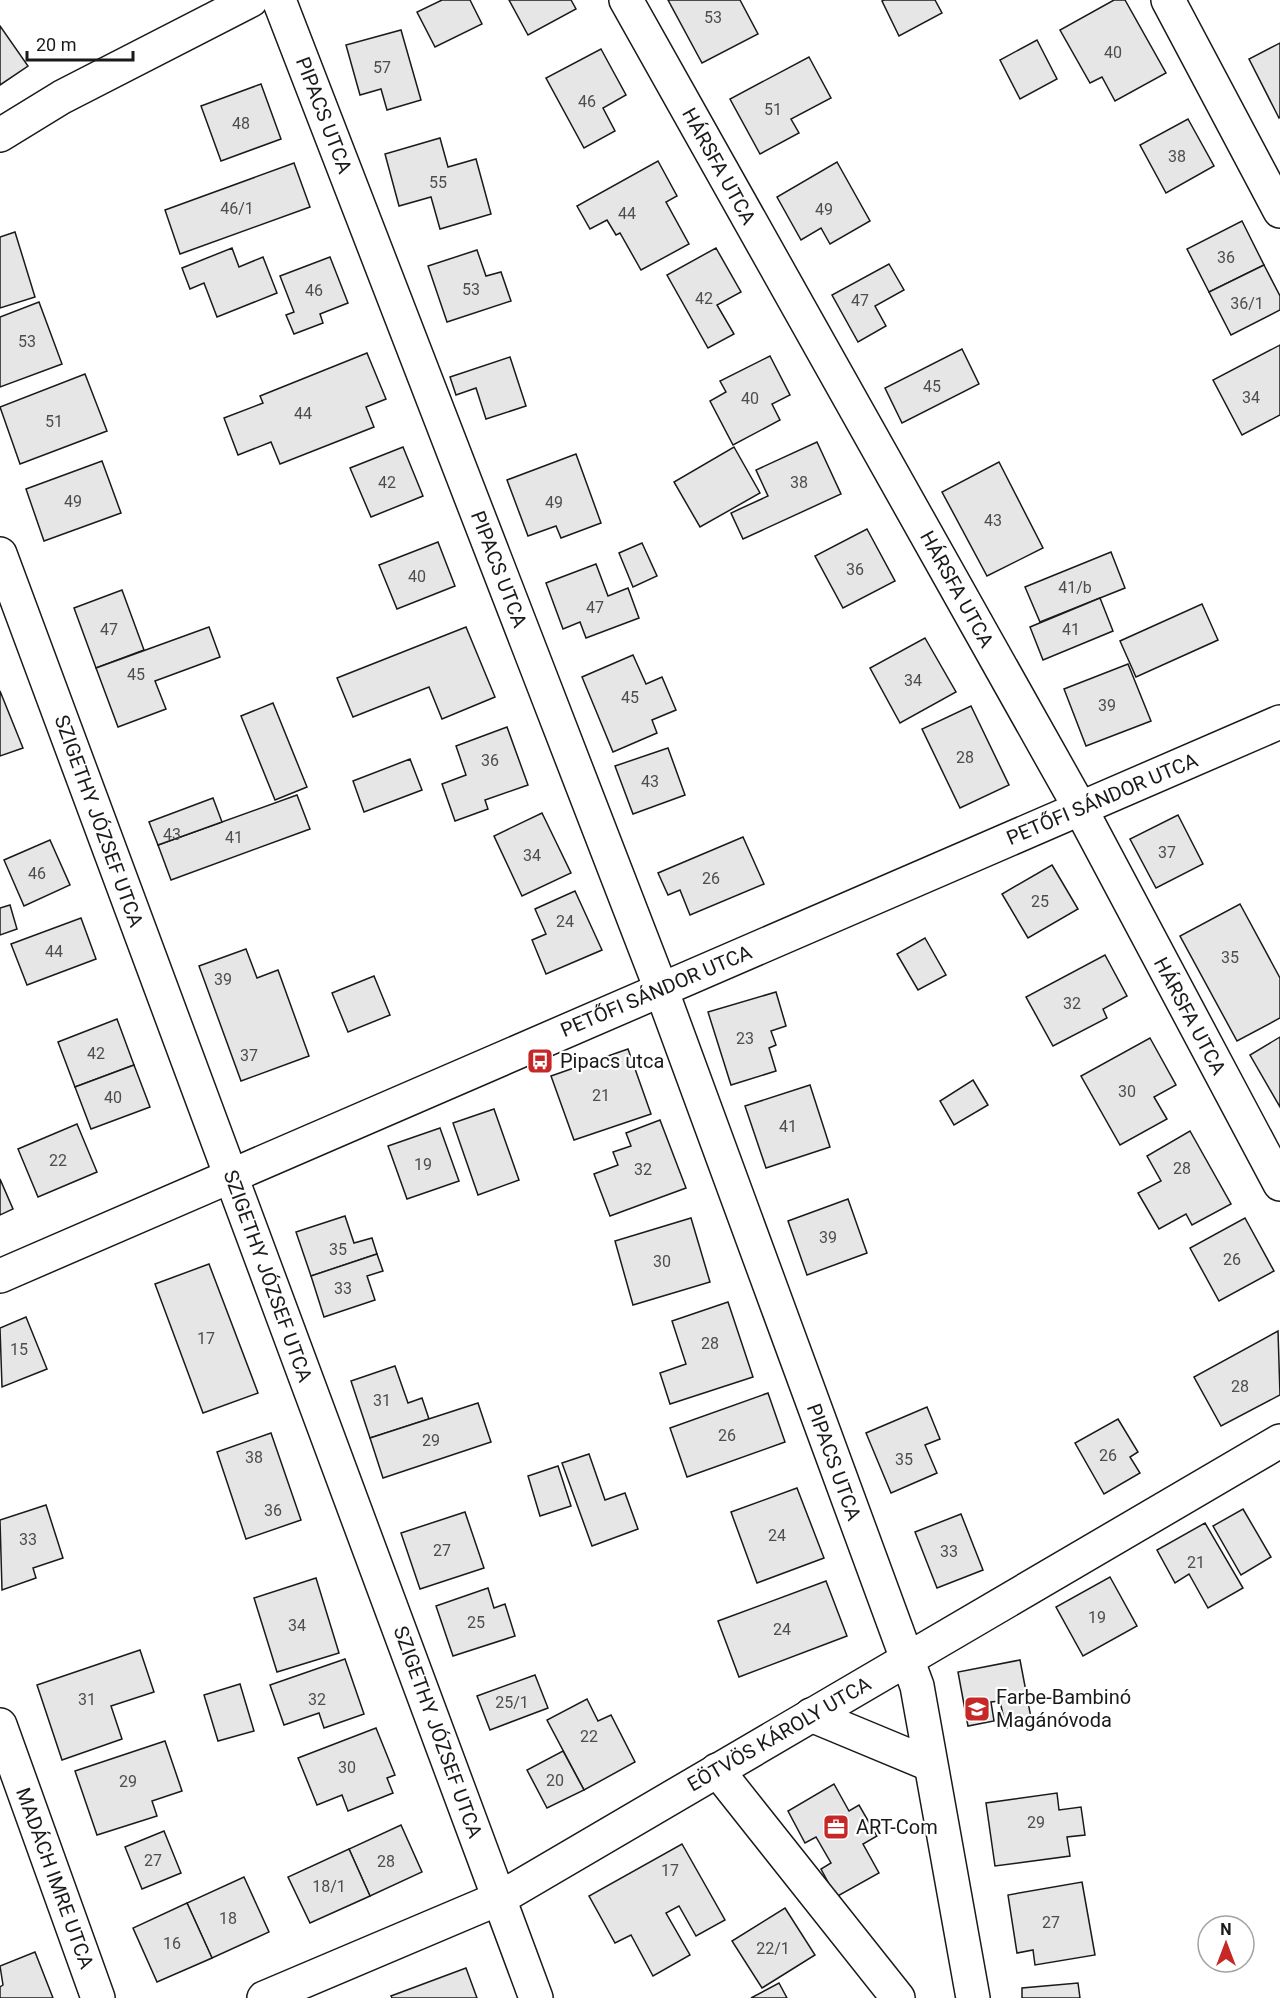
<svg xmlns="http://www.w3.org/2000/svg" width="1280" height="1998" viewBox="0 0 1280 1998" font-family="Roboto,sans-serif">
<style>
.building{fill:#e6e6e6;stroke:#1a1a1a;stroke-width:1.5}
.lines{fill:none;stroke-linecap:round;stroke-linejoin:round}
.minor-casing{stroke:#1a1a1a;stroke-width:36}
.minor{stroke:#fff;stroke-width:33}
.labels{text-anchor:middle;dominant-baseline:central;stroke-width:4.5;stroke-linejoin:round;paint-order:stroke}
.number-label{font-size:16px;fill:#4d4d4d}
.street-label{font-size:20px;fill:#1a1a1a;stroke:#fff}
.poi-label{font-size:20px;fill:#1a1a1a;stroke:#fff;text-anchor:start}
</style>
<rect width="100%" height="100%" fill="#fff"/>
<g class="building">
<polygon points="442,0 470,0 482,24 435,47 417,12"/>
<polygon points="509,0 571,0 576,9 528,35"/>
<polygon points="668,0 740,0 758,34 702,63"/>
<polygon points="884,0 935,0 942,13 899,36 882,1"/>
<polygon points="1114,0 1125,0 1166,73 1115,101 1102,77 1090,83 1060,30"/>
<polygon points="0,26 28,66 0,85"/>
<polygon points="401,30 421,100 387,110 381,89 360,95 346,45"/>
<polygon points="1037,40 1057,79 1020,99 1000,60"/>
<polygon points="1280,43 1280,117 1279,118 1249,59"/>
<polygon points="601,49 626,95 603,108 615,131 584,148 546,78"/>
<polygon points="809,57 831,98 791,119 799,133 760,154 730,99"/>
<polygon points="261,84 281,139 221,161 201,106"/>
<polygon points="1188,119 1214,166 1166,193 1140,145"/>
<polygon points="440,138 448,167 476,159 491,214 440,229 431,197 399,206 385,154"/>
<polygon points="658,161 677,196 666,202 689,244 641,270 620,233 616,235 607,220 590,229 577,206"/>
<polygon points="837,162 870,221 830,244 821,228 801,240 777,197"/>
<polygon points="294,163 310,207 180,254 165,210"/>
<polygon points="1242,221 1264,265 1209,292 1187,249"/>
<polygon points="15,232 35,297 0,308 0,237"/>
<polygon points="232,248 239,267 263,257 277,293 217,317 204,283 190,289 182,268"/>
<polygon points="716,248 741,292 717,305 734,334 708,348 667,275"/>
<polygon points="477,250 486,276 501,272 511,301 447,322 428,266"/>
<polygon points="330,257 348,303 320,314 323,323 294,334 286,315 294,312 280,276"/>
<polygon points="889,264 904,290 875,306 886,326 858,342 832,295"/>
<polygon points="1264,265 1280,296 1280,310 1231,335 1209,292"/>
<polygon points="39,302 62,364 0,387 0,317"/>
<polygon points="1280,345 1280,415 1242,435 1213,380"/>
<polygon points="962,349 979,384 902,423 885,388"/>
<polygon points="367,353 386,399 366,407 374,427 280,464 271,442 238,455 224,418 263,403 260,396"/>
<polygon points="770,356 790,395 772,404 780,420 733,445 710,401 726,392 720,381"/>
<polygon points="510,357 526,406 486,419 476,388 456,395 450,377"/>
<polygon points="85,374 107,431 20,464 0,407"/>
<polygon points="817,442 841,494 743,539 731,513 768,496 756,470"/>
<polygon points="403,447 423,496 371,517 350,468"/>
<polygon points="734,447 760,493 700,527 674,482"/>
<polygon points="576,454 601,523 561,538 556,526 528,536 507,480"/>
<polygon points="102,461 121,513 44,541 26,489"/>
<polygon points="999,462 1043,548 987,576 942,492"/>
<polygon points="867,529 895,581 843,608 815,556"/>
<polygon points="438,542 455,586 397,609 379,565"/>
<polygon points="642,543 657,576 633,587 619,553"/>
<polygon points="1111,552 1125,588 1040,622 1025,587"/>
<polygon points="596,564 608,596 628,588 639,618 586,638 580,622 563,629 546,583"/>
<polygon points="122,590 144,650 96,668 74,608"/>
<polygon points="1100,598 1113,631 1043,660 1030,627"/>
<polygon points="1202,604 1218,640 1136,677 1120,641"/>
<polygon points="209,627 220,657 155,681 166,709 118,727 96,668"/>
<polygon points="466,627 495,697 442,719 429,687 353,717 337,678"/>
<polygon points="925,638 956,692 900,723 870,668"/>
<polygon points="633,655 646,684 662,677 676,710 652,720 657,733 613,752 582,677"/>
<polygon points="1128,664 1151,721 1086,746 1064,689"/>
<polygon points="0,691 23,748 0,756"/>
<polygon points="273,703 307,787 275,800 241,716"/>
<polygon points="971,706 1009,785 960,808 922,729"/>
<polygon points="507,727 528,785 485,800 488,809 455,821 442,784 466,775 456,746"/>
<polygon points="668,748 685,795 633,814 615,766"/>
<polygon points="410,759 422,790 364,812 353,781"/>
<polygon points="297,795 310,829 171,880 158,845"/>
<polygon points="213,798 222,822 158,845 149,822"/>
<polygon points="542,813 571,873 522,896 494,836"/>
<polygon points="1178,815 1203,864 1156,888 1130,839"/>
<polygon points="743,837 764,884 690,915 680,890 668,895 658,873"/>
<polygon points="50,840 70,885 24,906 4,860"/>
<polygon points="1052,865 1078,909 1028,938 1002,894"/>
<polygon points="575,891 602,950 546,974 532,940 546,934 535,909"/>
<polygon points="1240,904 1280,978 1280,1018 1237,1041 1180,936"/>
<polygon points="10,905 17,929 0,935 0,908"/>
<polygon points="81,918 96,959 27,985 11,944"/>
<polygon points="925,938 946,975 918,990 897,954"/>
<polygon points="246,949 257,978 278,970 309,1056 241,1081 199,966"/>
<polygon points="1105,955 1127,996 1103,1009 1107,1018 1053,1046 1026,997"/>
<polygon points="374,976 390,1015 348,1032 332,993"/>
<polygon points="776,992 786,1026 771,1031 776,1045 769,1048 776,1071 731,1085 708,1012"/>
<polygon points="117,1019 134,1065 75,1087 58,1042"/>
<polygon points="1280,1037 1280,1107 1250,1055"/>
<polygon points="1150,1038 1176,1085 1154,1097 1167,1119 1120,1145 1081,1076"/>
<polygon points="628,1049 651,1114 574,1140 551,1076"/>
<polygon points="134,1065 150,1107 91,1129 75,1087"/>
<polygon points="973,1080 988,1105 954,1125 940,1101"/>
<polygon points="810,1085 830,1147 766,1168 745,1106"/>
<polygon points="494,1109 519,1180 478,1195 453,1123"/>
<polygon points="660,1120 686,1188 610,1216 594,1174 618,1165 613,1152 631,1146 626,1133"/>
<polygon points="77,1124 97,1172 38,1197 18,1149"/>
<polygon points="440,1128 459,1181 407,1199 388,1146"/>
<polygon points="1190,1131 1231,1204 1192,1225 1186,1214 1159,1229 1138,1193 1161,1181 1147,1156"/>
<polygon points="0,1179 13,1209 0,1215"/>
<polygon points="848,1199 867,1253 807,1275 788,1221"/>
<polygon points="345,1216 354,1243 372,1238 377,1254 311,1276 296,1232"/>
<polygon points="691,1218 710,1282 633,1305 615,1241"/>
<polygon points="1245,1218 1274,1271 1219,1301 1190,1248"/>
<polygon points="377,1254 383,1271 367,1276 375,1300 324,1317 311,1276"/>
<polygon points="209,1264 258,1393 203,1413 155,1284"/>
<polygon points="728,1302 753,1377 670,1404 660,1373 686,1364 672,1321"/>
<polygon points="26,1317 47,1369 2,1387 0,1328"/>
<polygon points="1278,1331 1280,1395 1221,1426 1194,1377"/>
<polygon points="395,1366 408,1403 422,1398 429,1419 370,1438 351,1381"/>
<polygon points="768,1393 785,1442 687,1477 670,1428"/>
<polygon points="478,1403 491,1442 383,1478 370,1438"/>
<polygon points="927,1407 940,1439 925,1445 937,1473 891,1493 866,1433"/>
<polygon points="1118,1419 1138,1452 1130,1457 1140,1473 1104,1494 1075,1443"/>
<polygon points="271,1433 301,1520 246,1539 217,1452"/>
<polygon points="589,1454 605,1500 625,1493 638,1529 592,1546 562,1463"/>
<polygon points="558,1466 571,1506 540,1516 528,1476"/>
<polygon points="797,1488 824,1558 757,1583 731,1512"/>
<polygon points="46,1505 63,1558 33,1568 36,1578 2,1590 0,1520"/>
<polygon points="1243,1509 1271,1557 1241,1575 1213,1526"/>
<polygon points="465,1512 484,1568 420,1589 401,1533"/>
<polygon points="961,1514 983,1570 937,1588 915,1532"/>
<polygon points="1205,1523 1243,1588 1208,1608 1189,1574 1175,1583 1157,1550"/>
<polygon points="1110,1577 1137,1626 1083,1656 1056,1607"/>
<polygon points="316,1578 339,1653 277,1672 254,1598"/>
<polygon points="826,1581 847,1636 739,1677 718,1621"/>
<polygon points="488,1588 494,1608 505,1604 515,1636 453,1656 436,1606"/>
<polygon points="140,1650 154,1692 111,1706 122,1739 62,1760 37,1685"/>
<polygon points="345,1659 364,1714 324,1728 319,1713 284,1725 270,1685"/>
<polygon points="1020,1660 1032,1723 1006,1728 1000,1701 991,1702 994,1721 968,1726 958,1672"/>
<polygon points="535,1675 548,1708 490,1730 477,1696"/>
<polygon points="240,1684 254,1731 218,1741 204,1695"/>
<polygon points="587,1699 598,1721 611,1715 635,1762 584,1790 547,1720"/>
<polygon points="376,1728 395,1775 387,1778 393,1793 348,1811 342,1795 317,1805 298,1758"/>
<polygon points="165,1741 182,1791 152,1801 157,1816 97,1835 75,1771"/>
<polygon points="563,1751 584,1790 547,1808 527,1770"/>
<polygon points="834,1784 849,1811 859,1805 877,1836 863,1844 879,1873 836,1897 821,1869 831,1863 816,1837 805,1843 788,1811"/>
<polygon points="1057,1793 1059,1810 1081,1807 1085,1835 1067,1837 1070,1856 995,1866 986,1803"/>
<polygon points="401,1825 422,1872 370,1896 349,1849"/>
<polygon points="164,1831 181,1873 142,1889 125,1847"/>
<polygon points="682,1844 725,1920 696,1936 679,1906 666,1913 690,1955 653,1976 631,1935 615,1943 589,1896"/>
<polygon points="349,1849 370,1896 310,1923 288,1877"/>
<polygon points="244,1877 269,1932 212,1958 187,1903"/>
<polygon points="1082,1882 1095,1955 1035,1965 1033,1950 1017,1953 1008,1895"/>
<polygon points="187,1903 212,1958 157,1982 133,1928"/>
<polygon points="785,1908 815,1955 762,1988 732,1941"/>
<polygon points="35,1952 53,1998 0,1998 0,1987 3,1985 0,1966"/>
<polygon points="466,1968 477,1998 392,1998 391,1996"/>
<polygon points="779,1983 787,1998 751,1998"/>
<polygon points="1078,1983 1080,1998 1022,1998 1022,1988"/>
</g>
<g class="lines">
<defs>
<g id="minor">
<polyline points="279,0 661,989 917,1686 973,1998"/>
<polyline points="626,0 1080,808 1280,1184"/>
<polyline points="1168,0 1280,211"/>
<polyline points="0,135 62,97 251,0"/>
<polyline points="0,554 536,1998"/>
<polyline points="0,1276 1280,722"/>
<polyline points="811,1715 929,1764"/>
<polyline points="0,1725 98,1998"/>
<polyline points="717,1770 898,1998"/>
<polyline points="264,1998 500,1898 1280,1441"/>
</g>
</defs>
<use href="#minor" class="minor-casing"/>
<use href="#minor" class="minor"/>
</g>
<defs>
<symbol id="bus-square" viewBox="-11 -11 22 22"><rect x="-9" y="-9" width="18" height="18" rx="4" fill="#c62828" stroke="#fff"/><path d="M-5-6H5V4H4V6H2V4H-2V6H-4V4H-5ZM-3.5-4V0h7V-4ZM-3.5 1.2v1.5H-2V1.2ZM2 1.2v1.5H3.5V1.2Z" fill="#fff"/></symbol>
<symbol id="school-square" viewBox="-11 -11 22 22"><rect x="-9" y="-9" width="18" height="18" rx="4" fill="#c62828" stroke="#fff"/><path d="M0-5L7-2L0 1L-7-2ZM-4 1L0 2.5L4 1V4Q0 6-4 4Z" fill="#fff"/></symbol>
<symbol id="office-square" viewBox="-11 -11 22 22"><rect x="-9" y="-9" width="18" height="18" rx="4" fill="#c62828" stroke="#fff"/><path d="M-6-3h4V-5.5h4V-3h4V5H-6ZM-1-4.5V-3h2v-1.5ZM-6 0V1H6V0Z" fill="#fff"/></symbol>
</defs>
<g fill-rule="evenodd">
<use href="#bus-square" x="525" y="1046" width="30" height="30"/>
<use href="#school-square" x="962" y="1694" width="30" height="30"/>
<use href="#office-square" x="821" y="1812" width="30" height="30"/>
</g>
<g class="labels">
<g class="number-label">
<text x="713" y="17">53</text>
<text x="1113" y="52">40</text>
<text x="382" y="67">57</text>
<text x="587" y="101">46</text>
<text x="773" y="109">51</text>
<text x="241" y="123">48</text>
<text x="1177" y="156">38</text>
<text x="438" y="182">55</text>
<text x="237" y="208">46/1</text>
<text x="824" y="209">49</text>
<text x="627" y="213">44</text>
<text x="1226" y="257">36</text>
<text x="471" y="289">53</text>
<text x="314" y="290">46</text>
<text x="704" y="298">42</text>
<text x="860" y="300">47</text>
<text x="1247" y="303">36/1</text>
<text x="27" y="341">53</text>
<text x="932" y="386">45</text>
<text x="1251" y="397">34</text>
<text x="750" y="398">40</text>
<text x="303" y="413">44</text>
<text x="54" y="421">51</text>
<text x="387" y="482">42</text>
<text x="799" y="482">38</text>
<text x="73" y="501">49</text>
<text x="554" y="502">49</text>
<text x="993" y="520">43</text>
<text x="855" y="569">36</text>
<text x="417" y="576">40</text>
<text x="1075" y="587">41/b</text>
<text x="595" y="607">47</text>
<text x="109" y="629">47</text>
<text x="1071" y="629">41</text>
<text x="136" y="674">45</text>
<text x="913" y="680">34</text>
<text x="630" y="697">45</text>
<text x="1107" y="705">39</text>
<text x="965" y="757">28</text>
<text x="490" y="760">36</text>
<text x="650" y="781">43</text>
<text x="172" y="834">43</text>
<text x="234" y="837">41</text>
<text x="1167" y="852">37</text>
<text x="532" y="855">34</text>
<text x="37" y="873">46</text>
<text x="711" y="878">26</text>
<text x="1040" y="901">25</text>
<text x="565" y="921">24</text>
<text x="54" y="951">44</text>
<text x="1230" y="957">35</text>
<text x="223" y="979">39</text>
<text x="1072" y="1003">32</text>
<text x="745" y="1038">23</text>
<text x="96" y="1053">42</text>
<text x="249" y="1055">37</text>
<text x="1127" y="1091">30</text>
<text x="601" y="1095">21</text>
<text x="113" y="1097">40</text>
<text x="788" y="1126">41</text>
<text x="58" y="1160">22</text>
<text x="423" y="1164">19</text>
<text x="1182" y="1168">28</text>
<text x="643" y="1169">32</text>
<text x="828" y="1237">39</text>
<text x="338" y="1249">35</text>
<text x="1232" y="1259">26</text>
<text x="662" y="1261">30</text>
<text x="343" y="1288">33</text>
<text x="206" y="1338">17</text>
<text x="710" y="1343">28</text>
<text x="19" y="1349">15</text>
<text x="1240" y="1386">28</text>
<text x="382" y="1400">31</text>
<text x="727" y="1435">26</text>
<text x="431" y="1440">29</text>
<text x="1108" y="1455">26</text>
<text x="254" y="1457">38</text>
<text x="904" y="1459">35</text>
<text x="273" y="1510">36</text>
<text x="777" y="1535">24</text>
<text x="28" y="1539">33</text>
<text x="442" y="1550">27</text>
<text x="949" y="1551">33</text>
<text x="1196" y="1562">21</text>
<text x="1097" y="1617">19</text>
<text x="476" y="1622">25</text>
<text x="297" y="1625">34</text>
<text x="782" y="1629">24</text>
<text x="87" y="1699">31</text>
<text x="317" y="1699">32</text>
<text x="512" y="1702">25/1</text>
<text x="589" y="1736">22</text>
<text x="347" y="1767">30</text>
<text x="555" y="1780">20</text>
<text x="128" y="1781">29</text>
<text x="1036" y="1822">29</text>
<text x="153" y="1860">27</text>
<text x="386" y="1861">28</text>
<text x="670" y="1870">17</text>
<text x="329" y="1886">18/1</text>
<text x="228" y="1918">18</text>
<text x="1051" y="1922">27</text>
<text x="172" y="1943">16</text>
<text x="773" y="1948">22/1</text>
</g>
<g class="street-label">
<text transform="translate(324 115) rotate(69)">PIPACS UTCA</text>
<text transform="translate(719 166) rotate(61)">HÁRSFA UTCA</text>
<text transform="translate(499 569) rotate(69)">PIPACS UTCA</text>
<text transform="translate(957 589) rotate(61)">HÁRSFA UTCA</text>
<text transform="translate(1102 799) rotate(-23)">PETŐFI SÁNDOR UTCA</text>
<text transform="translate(99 821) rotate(70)">SZIGETHY JÓZSEF UTCA</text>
<text transform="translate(656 991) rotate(-23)">PETŐFI SÁNDOR UTCA</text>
<text transform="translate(1190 1016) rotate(62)">HÁRSFA UTCA</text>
<text transform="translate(268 1276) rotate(70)">SZIGETHY JÓZSEF UTCA</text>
<text transform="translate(834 1462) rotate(70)">PIPACS UTCA</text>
<text transform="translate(438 1732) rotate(70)">SZIGETHY JÓZSEF UTCA</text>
<text transform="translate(779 1734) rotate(-30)">EÖTVÖS KÁROLY UTCA</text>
<text transform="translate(55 1878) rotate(70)">MADÁCH IMRE UTCA</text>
</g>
<g class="poi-label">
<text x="560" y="1061">Pipacs utca</text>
<text x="996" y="1697">Farbe-Bambinó<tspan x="996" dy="23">Magánóvoda</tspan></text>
<text x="856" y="1827">ART-Com</text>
</g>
</g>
<g transform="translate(1226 1944)"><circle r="28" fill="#ffffff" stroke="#a3a3a3" stroke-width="1.5"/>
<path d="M0-4.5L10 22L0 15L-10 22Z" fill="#c62828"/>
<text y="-9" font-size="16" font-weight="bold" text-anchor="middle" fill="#1a1a1a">N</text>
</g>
<path d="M27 51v9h106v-9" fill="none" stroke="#1a1a1a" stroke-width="3"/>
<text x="36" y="51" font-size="18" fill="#1a1a1a" stroke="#ffffff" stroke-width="4.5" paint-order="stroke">20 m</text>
</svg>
